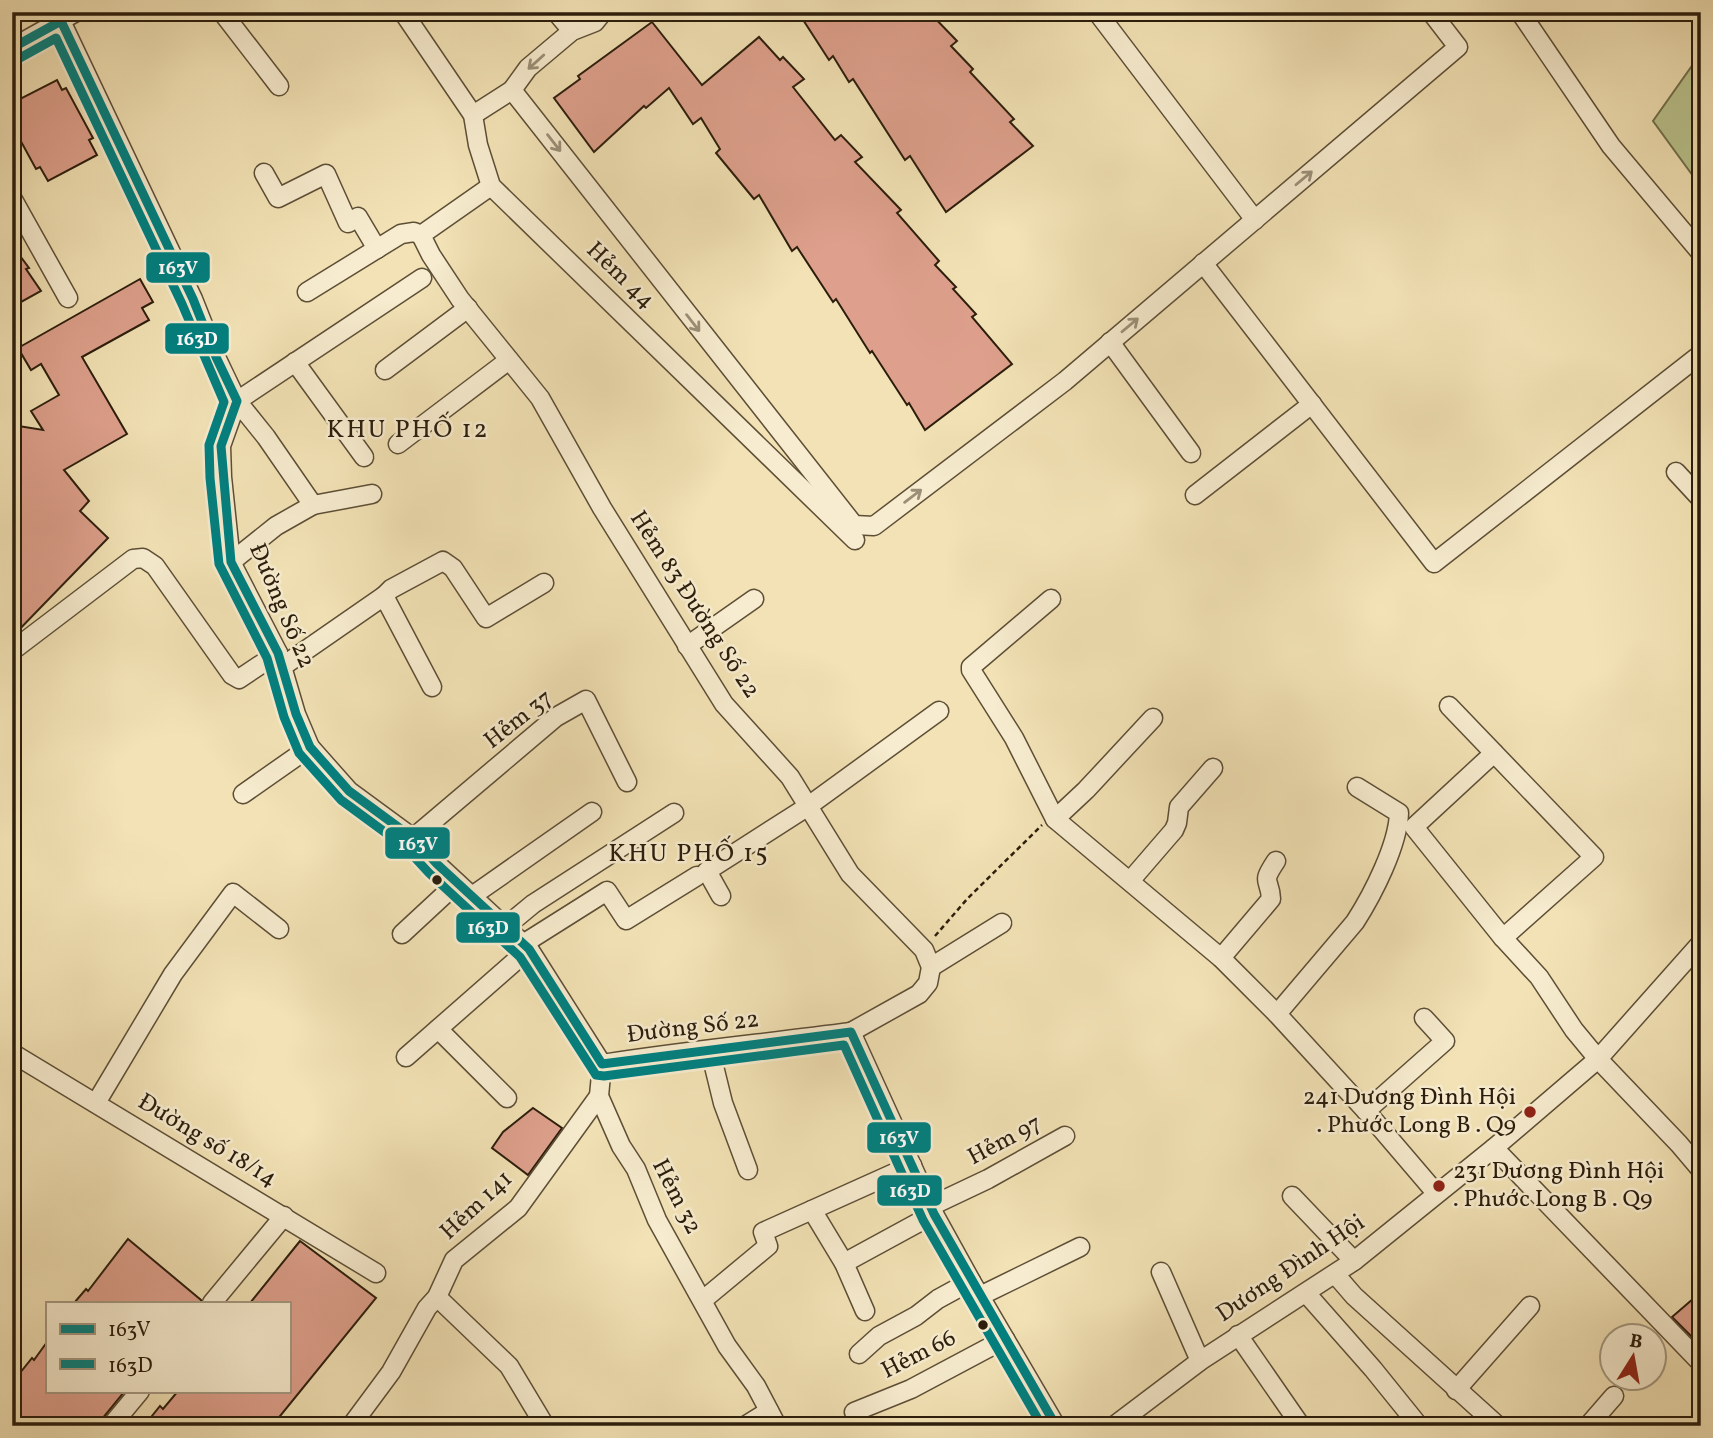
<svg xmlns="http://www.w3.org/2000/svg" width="1713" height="1438" font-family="Vollkorn,serif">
<rect width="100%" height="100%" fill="#f2e2b5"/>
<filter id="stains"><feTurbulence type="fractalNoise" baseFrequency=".00286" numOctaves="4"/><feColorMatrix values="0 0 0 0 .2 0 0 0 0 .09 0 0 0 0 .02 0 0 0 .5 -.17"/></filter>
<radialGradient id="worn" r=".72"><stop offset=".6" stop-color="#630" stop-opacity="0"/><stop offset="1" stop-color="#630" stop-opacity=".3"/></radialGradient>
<polygon fill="#bac38d" stroke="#72704c" stroke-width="2" points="1701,53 1701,187 1653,121"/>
<g fill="#dea08c" stroke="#2b1d0c" stroke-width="2">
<polygon points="798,12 929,12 957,41 951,46 973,69 970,72 1014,119 1010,122 1033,146 946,212 910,156 905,160 853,79 849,82 833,56 829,60"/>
<polygon points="652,22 702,85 759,37 780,60 783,57 804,79 793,87 835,140 841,135 862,157 855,162 901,210 897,213 939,261 935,265 956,287 953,289 976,314 972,317 1012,364 925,430 909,403 907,405 872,351 870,353 836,299 833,302 797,247 792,251 759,195 754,199 716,153 720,149 701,118 693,124 669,88 646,108 644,106 594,152 554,98 580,79 578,76"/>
<polygon points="57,80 62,90 66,88 93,138 89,140 97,155 48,181 40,167 36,169 12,125 12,103"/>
<polygon points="12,245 29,268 26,269 41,291 12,307"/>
<polygon points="140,279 153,302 142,308 149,320 82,357 127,434 64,470 89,501 80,511 108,538 12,637 12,425 43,430 31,411 59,395 41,364 31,370 18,348"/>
<polygon points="533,1108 562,1128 528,1175 492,1148 503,1132"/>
<polygon points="128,1239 201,1300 201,1303 74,1303 86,1289 88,1291"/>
<polygon points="300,1241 376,1298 272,1426 144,1426 160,1406 163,1409 178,1391 289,1391 289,1303 250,1303"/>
<polygon points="1701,1292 1701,1346 1672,1317"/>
<polygon points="47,1342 47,1391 125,1391 102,1419 100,1426 12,1426 12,1383 32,1358 34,1360"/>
</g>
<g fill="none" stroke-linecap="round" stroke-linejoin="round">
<defs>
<g id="minor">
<polyline points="222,12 279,86"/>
<polyline points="403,12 473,115 478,145 491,186 855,540"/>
<polyline points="556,12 572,31"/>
<polyline points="1097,12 1255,220"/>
<polyline points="1520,12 1611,146 1701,253"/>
<polyline points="61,21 193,299 216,357 237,401 221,446 222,477 231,562 278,653 296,714 310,747 349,791 413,838 437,864 529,949 602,1064"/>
<polyline points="12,48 76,12"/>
<polyline points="512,90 854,525 874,526 1065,381 1458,47 1431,12"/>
<polyline points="473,115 512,90 528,68 572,31 595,22 603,12"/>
<polyline points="264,173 278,198 326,174 348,223 358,217 377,249"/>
<polyline points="491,186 421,235 431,255 460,299 540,398 602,508 724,704 790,777 850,874 924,950 931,967 928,983 919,994 851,1032"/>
<polyline points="12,198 68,298"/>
<polyline points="1203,263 1434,563 1701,354"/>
<polyline points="307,292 401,234 414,232 421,235"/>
<polyline points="1110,342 1191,453"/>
<polyline points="295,362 364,457"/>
<polyline points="385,370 468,308"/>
<polyline points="398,444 509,360"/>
<polyline points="1676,472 1701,499"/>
<polyline points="1195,495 1312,404"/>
<polyline points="313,505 266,437 237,401 422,278"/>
<polyline points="231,562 276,526 313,505 372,494"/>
<polyline points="384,596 391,589 443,561 453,568 486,618 544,583"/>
<polyline points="1051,599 971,667 971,670 1014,738 1055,819 1221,958 1277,1014 1366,1111 1436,1193"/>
<polyline points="687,646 754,599"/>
<polyline points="12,651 133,559 143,558 155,566 232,675 239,679 278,653"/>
<polyline points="283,666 384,596 432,687"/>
<polyline points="1449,706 1594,857 1503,938"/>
<polyline points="1494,753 1414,827 1503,938 1539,977 1574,1030 1598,1059 1679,1144 1701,1170"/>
<polyline points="243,794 310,747"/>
<polyline points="1055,819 1086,790 1153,718"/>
<polyline points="413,838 556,717 586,700 627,782"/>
<polyline points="1130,881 1174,830 1177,823 1179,807 1213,768"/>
<polyline points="472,896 592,812"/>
<polyline points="721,896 707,871 807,807 939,711"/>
<polyline points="504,928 533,904 674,813"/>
<polyline points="402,934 457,883"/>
<polyline points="523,944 607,891 626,920 697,876"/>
<path d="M 1221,958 L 1271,899 C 1270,877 1260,885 1276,861"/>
<polyline points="931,967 1002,923"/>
<path d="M 1277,1014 L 1355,922 C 1373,894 1398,845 1399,813 L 1357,787"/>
<polyline points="438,1029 507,1098"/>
<polyline points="710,1050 723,1103 748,1170"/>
<polyline points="12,1053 376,1273"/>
<polyline points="406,1057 529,949"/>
<path d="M 602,1064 C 684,1051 768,1043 851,1032 L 934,1214 L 971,1281 L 1056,1426"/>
<polyline points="602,1064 599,1096 621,1146 636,1169 657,1220 727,1346 756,1386 777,1426"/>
<polyline points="96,1103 173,974 233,893 279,929"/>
<polyline points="1366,1111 1445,1041 1424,1018"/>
<polyline points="1494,1148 1701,1363"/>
<polyline points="1292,1196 1354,1261"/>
<polyline points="931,1206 988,1179 1065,1136"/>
<polyline points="812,1210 844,1263 865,1311"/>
<polyline points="844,1263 934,1214"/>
<polyline points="1161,1272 1200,1361"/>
<polyline points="1335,1274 1354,1296 1498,1426"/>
<polyline points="1306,1293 1373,1369 1419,1426"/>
<polyline points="980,1296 1080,1247"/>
<polyline points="437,1297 509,1366 545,1426"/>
<polyline points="703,1300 768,1246 763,1232 912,1165"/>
<polyline points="212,1303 284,1216"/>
<polyline points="1238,1335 1301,1426"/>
<polyline points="859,1354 879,1336 916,1316 938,1299 971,1281"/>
<polyline points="1456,1390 1530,1306"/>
<polyline points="854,1412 911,1389 1005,1339"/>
<polyline points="111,1426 140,1391"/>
<polyline points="351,1426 391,1372 427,1308 437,1297 454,1260 518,1208 599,1096"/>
<polyline points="745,1426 769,1411"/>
<polyline points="1114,1426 1200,1361 1354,1261 1494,1148 1598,1059 1701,943"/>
<polyline points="1588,1426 1614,1396"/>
</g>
</defs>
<use href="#minor" stroke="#5d4e36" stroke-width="21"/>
<polyline stroke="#2b1d0c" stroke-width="2.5" stroke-dasharray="5 3.5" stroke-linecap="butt" points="935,936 968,898 1042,825"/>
<use href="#minor" stroke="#f7eccf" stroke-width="18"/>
<defs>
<polyline id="bus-1" points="12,48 61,21 193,299 216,357 237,401 221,446 231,562 278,653 296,714 310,747 349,791 413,838 437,864 529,949 602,1064 851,1032 934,1214 1056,1426"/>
<polyline id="bus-2" points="18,59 56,38 182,304 224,402 209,445 210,478 219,564 267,658 284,717 299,753 341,800 405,847 429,873 520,957 596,1075 604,1076 844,1045 923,1220 1042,1426"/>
</defs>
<use href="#bus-1" stroke="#f7eccf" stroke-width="14"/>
<use href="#bus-2" stroke="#f7eccf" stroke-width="14"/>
<use href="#bus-1" stroke="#008080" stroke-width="9"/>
<use href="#bus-2" stroke="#008080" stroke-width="9"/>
</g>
<defs><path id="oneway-shaft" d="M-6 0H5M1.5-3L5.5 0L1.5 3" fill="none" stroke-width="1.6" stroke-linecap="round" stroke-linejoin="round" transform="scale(1.75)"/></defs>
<g stroke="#9b8f77">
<use href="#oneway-shaft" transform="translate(536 62) rotate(138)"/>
<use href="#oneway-shaft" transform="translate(554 143) rotate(52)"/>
<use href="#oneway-shaft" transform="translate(1304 178) rotate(-40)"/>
<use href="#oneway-shaft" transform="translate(693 323) rotate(52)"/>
<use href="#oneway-shaft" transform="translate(1130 325) rotate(-40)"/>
<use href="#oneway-shaft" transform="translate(913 496) rotate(-37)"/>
</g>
<g fill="#2b1d0c" stroke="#f7eccf" stroke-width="2.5">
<circle cx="437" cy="880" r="6"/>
<circle cx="983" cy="1325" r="6"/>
</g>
<g fill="#8f2418" stroke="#f7eccf" stroke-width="2.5">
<circle cx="1530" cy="1112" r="7"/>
<circle cx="1439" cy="1186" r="7"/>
</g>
<g text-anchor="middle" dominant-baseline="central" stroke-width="5" stroke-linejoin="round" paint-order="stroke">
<g font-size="24" fill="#2b1d0c" stroke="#f7eccf">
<text transform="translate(620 276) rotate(44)">Hẻm 44</text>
<text transform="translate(694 605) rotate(57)">Hẻm 83 Đường Số 22</text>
<text transform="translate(281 606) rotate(67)">Đường Số 22</text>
<text transform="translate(519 720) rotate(-38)">Hẻm 37</text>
<text transform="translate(693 1028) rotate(-7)">Đường Số 22</text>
<text transform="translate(207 1141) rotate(31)">Đường số 18/14</text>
<text transform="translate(1005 1141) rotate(-28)">Hẻm 97</text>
<text transform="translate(676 1197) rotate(63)">Hẻm 32</text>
<text transform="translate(477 1206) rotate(-43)">Hẻm 141</text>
<text transform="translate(1291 1269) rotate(-34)">Dương Đình Hội</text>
<text transform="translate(919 1355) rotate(-27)">Hẻm 66</text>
</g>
<g font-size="24" fill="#2b1d0c" stroke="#f7eccf" text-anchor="end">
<text x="1516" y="1098">241 Dương Đình Hội<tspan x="1516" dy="28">. Phước Long B . Q9</tspan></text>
<text x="1453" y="1172" text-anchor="start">231 Dương Đình Hội<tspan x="1453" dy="28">. Phước Long B . Q9</tspan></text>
</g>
<g font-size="26" letter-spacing="2" fill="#2b1d0c" stroke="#f7eccf">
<text x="408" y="430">KHU PHỐ 12</text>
<text x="689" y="854">KHU PHỐ 15</text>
</g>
</g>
<g stroke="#f7eccf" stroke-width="2.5">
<rect x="145" y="251" width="66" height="33" rx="7" fill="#008080"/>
<rect x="164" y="322" width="66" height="33" rx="7" fill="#008080"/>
<rect x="384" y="826" width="67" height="34" rx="7" fill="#008080"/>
<rect x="455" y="911" width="66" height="33" rx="7" fill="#008080"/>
<rect x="866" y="1121" width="66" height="33" rx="7" fill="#008080"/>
<rect x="876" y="1174" width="67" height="33" rx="7" fill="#008080"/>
</g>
<g font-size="19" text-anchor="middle" font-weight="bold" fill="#fff">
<text x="178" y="274">163V</text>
<text x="197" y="345">163D</text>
<text x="418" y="850">163V</text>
<text x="488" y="934">163D</text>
<text x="899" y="1144">163V</text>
<text x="910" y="1197">163D</text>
</g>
<rect width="1713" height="1438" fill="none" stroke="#f2e2b5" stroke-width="42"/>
<rect x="14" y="14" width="1685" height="1410" fill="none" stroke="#2b1d0c" stroke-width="3.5"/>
<rect x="21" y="21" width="1671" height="1396" fill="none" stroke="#2b1d0c" stroke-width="2"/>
<rect x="46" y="1302" width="245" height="91" fill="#f7eccf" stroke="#a59981" stroke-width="2"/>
<rect x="60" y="1324" width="35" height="10" fill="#008080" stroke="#a59981" stroke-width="2"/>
<text x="108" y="1336" font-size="21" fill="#2b1d0c">163V</text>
<rect x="60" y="1359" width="35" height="10" fill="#008080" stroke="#a59981" stroke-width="2"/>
<text x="108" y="1372" font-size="21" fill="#2b1d0c">163D</text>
<g transform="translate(1633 1357) rotate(11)"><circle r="33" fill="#f7eccf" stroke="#a59981" stroke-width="2"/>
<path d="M0-5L12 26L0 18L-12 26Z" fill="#8f2418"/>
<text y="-10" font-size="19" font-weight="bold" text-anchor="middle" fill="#2b1d0c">B</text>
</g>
<rect width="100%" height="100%" filter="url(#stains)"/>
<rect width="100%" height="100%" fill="url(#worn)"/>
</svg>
